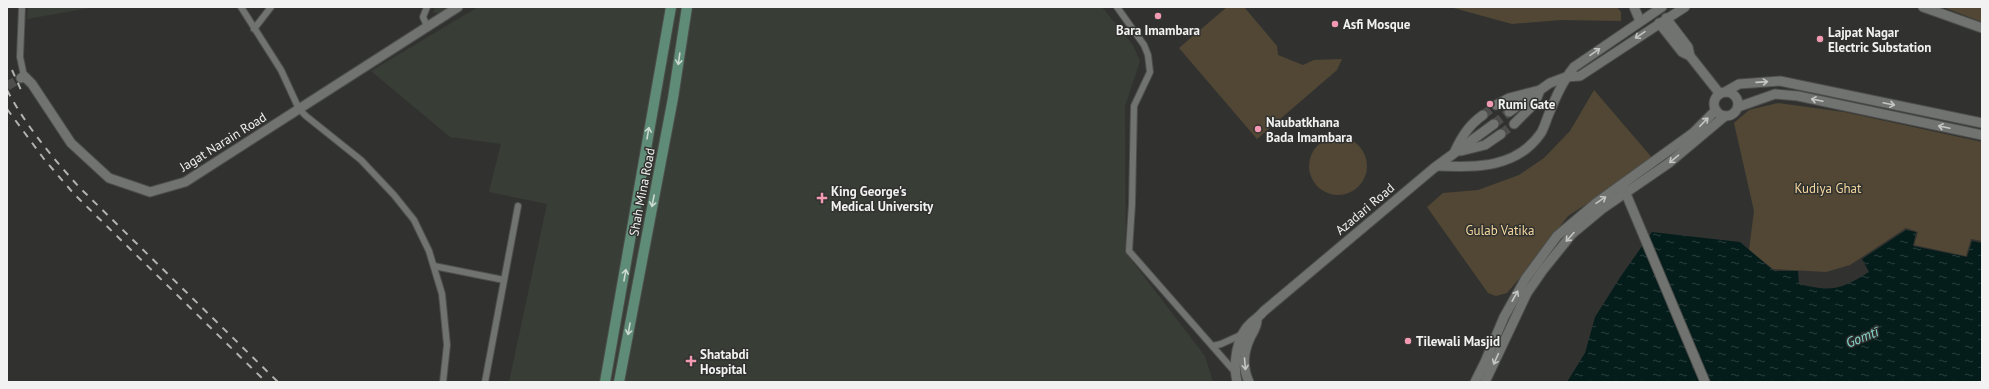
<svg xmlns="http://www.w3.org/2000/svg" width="1989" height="389" font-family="'PT Sans',sans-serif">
<defs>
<pattern id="water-ripples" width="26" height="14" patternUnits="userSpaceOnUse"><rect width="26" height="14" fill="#041c1a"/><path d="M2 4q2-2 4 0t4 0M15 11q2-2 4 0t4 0" fill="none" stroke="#293d3c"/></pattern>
</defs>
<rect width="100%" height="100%" fill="#313230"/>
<g fill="#383d36">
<polygon points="28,7 95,7 27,19"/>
<polygon points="435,7 449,7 438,13 433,13"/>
<polygon points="478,7 1102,7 1133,45 1140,61 1125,106 1126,253 1205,356 1213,382 509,382 547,204 489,192 501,144 450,137 371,71"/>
</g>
<g fill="#514734">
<polygon points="1227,7 1244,7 1277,46 1278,55 1303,65 1314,60 1342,59 1337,70 1257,139 1179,48"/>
<polygon points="1450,7 1617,7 1621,12 1621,21 1561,20 1512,24"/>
<polygon points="1943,7 1982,7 1982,22"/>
<polygon points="1594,90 1654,160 1568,216 1524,273 1507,293 1496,296 1488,293 1427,207 1443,193 1478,190 1519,175 1544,158 1570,131"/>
<polygon points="1778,103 1844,112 1982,142 1982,241 1971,239 1966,256 1914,245 1918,232 1906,228 1850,265 1826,272 1773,269 1749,250 1754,211 1734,123 1749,110"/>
<circle cx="1338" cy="166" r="29"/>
</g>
<path fill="url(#water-ripples)" d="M 1906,230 L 1916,232 L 1913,246 L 1967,257 L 1972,241 L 1982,243 L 1982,382 L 1567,382 L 1585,353 L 1595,317 L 1621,276 L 1652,232 L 1740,242 L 1774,271 L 1798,271 L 1799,284 C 1832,292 1840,290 1869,272 L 1862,259 Z"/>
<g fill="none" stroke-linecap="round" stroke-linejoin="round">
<g stroke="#4e4f4d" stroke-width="9" stroke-dasharray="9 4.5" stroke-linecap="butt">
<polyline points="7,86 21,78"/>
<polyline points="1483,115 1496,105"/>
<polyline points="1494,124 1509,112"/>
<polyline points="1501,134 1514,124"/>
</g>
<defs>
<g id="street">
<polyline points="22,7 20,57 24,76"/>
<polyline points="241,7 281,70 299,109 306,116 361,160 394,195 414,220 429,251 442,294 447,345 443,382"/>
<polyline points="427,7 423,17 427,26"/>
<polyline points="1117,7 1144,45 1148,55 1150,72 1134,106 1132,204 1129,251 1235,372"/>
<polyline points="254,29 271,7"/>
<polyline points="434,266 504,280"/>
<polyline points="1213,346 1221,344 1243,334"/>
<polyline points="485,382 518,206"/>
</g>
<g id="secondary">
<polyline points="1634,7 1640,21"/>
<polyline points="1923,7 1982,28"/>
<polyline points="1666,18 1688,47 1690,56"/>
<polyline points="1659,23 1682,52 1690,56 1720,94"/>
<polyline points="21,78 24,76 32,84 71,143 109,178 150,192 185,182 458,7"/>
<polyline points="1725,92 1739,84 1780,81 1982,123"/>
<circle cx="1726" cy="104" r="12"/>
<polyline points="1496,105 1509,98 1540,90 1550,83 1566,77 1580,76 1685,7"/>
<polyline points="1738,107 1775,94 1798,96 1982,135"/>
<polyline points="1509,112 1534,94"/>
<polyline points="1514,124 1535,103 1540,90"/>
<path d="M 1455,151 C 1462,136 1469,125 1483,115"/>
<polyline points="1461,151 1485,145 1501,134"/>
<path d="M 1437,166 C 1476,167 1516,169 1541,133 C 1544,128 1546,121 1548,116 C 1555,99 1562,82 1574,67 L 1662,7"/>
<polyline points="1624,189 1705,382"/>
<path d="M 1237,382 C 1233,364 1236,336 1251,323 C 1256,318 1259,317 1264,311 L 1434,168 L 1494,124"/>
<path d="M 1249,382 C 1242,367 1243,353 1250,338 C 1253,332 1257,327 1257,320"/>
<polyline points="1475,382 1485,362 1504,317 1526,278 1557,236 1596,203 1693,133 1716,110"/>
<polyline points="1485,382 1527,293 1543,270 1572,234 1602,209 1669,163 1725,116"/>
</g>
<g id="primary">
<polyline points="605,382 671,7"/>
<polyline points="619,382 673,98 687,7"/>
</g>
</defs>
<use href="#street" stroke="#4d4e4c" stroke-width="8"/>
<use href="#secondary" stroke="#4d4e4c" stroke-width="11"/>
<use href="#primary" stroke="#4d4e4c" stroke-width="12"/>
<use href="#street" stroke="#717370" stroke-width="6"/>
<use href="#secondary" stroke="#717370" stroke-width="9"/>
<use href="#primary" stroke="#5e8c76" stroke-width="10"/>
<g stroke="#b1b2b1" stroke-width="2" stroke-dasharray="7 7" stroke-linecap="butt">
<polyline points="12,70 21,90"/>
<path d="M 7,90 C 26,126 52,157 79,187 L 278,382"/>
<polyline points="7,109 44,159 74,194 266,382"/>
</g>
</g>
<defs><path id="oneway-shaft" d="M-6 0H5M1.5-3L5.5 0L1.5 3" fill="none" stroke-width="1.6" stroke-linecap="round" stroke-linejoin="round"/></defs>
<g stroke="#c4c6c4">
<use href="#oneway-shaft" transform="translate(1640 35) rotate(146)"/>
<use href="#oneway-shaft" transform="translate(1595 52) rotate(-35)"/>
<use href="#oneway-shaft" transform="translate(1762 82) rotate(-4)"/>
<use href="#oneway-shaft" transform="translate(1817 100) rotate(-168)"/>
<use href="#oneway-shaft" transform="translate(1889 104) rotate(12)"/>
<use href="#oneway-shaft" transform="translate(1704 122) rotate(-46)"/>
<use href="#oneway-shaft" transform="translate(1944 127) rotate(-168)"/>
<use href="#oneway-shaft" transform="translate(1674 159) rotate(140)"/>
<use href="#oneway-shaft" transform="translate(1601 200) rotate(-34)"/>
<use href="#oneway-shaft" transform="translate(1570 237) rotate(132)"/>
<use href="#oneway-shaft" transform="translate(1515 296) rotate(-61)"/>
<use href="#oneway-shaft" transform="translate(1496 359) rotate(114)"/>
<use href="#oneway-shaft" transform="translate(1245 364) rotate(85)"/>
</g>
<g stroke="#ccd8d2">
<use href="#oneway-shaft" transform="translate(679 59) rotate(98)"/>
<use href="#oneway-shaft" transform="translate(648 133) rotate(-80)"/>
<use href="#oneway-shaft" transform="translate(653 201) rotate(101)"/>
<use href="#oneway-shaft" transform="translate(625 275) rotate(-80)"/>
<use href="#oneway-shaft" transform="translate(629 329) rotate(100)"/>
</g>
<g fill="#f19ab1" stroke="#313230" stroke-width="1.5">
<circle cx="1158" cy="16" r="4"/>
<circle cx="1335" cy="24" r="4"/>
<circle cx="1820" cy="39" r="4"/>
<circle cx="1490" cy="104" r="4"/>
<circle cx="1258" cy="129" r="4"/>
<path d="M820 192h4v4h4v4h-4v4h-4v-4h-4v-4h4z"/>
<circle cx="1408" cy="341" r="4"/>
<path d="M689 355h4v4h4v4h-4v4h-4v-4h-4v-4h4z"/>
</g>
<g text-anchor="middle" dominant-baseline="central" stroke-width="3" stroke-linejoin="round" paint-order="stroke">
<g font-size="13" font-weight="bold" fill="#f1f2f1" stroke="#313230" text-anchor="start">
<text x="1343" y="24">Asfi Mosque</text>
<text x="1158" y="30" text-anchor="middle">Bara Imambara</text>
<text x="1828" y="32">Lajpat Nagar<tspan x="1828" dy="15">Electric Substation</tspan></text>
<text x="1498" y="104">Rumi Gate</text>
<text x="1266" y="122">Naubatkhana<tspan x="1266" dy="15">Bada Imambara</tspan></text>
<text x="831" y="191">King George's<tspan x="831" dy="15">Medical University</tspan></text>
<text x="1416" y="341">Tilewali Masjid</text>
<text x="700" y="354">Shatabdi<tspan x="700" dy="15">Hospital</tspan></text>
</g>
<g font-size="13" fill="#f1f2f1" stroke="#313230">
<text transform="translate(223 142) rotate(-32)">Jagat Narain Road</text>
<text transform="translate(642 192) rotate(-79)">Shah Mina Road</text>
<text transform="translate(1365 209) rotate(-40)">Azadari Road</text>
</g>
<g font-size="13" fill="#f5d79e" stroke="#313230">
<text x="1828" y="188">Kudiya Ghat</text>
<text x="1500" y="230">Gulab Vatika</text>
</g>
<g font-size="14" font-style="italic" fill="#86d7cf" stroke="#313230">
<text transform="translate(1862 337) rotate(-22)">Gomtī</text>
</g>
</g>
<rect width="1989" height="389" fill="none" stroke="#f1f2f1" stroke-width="16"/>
</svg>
